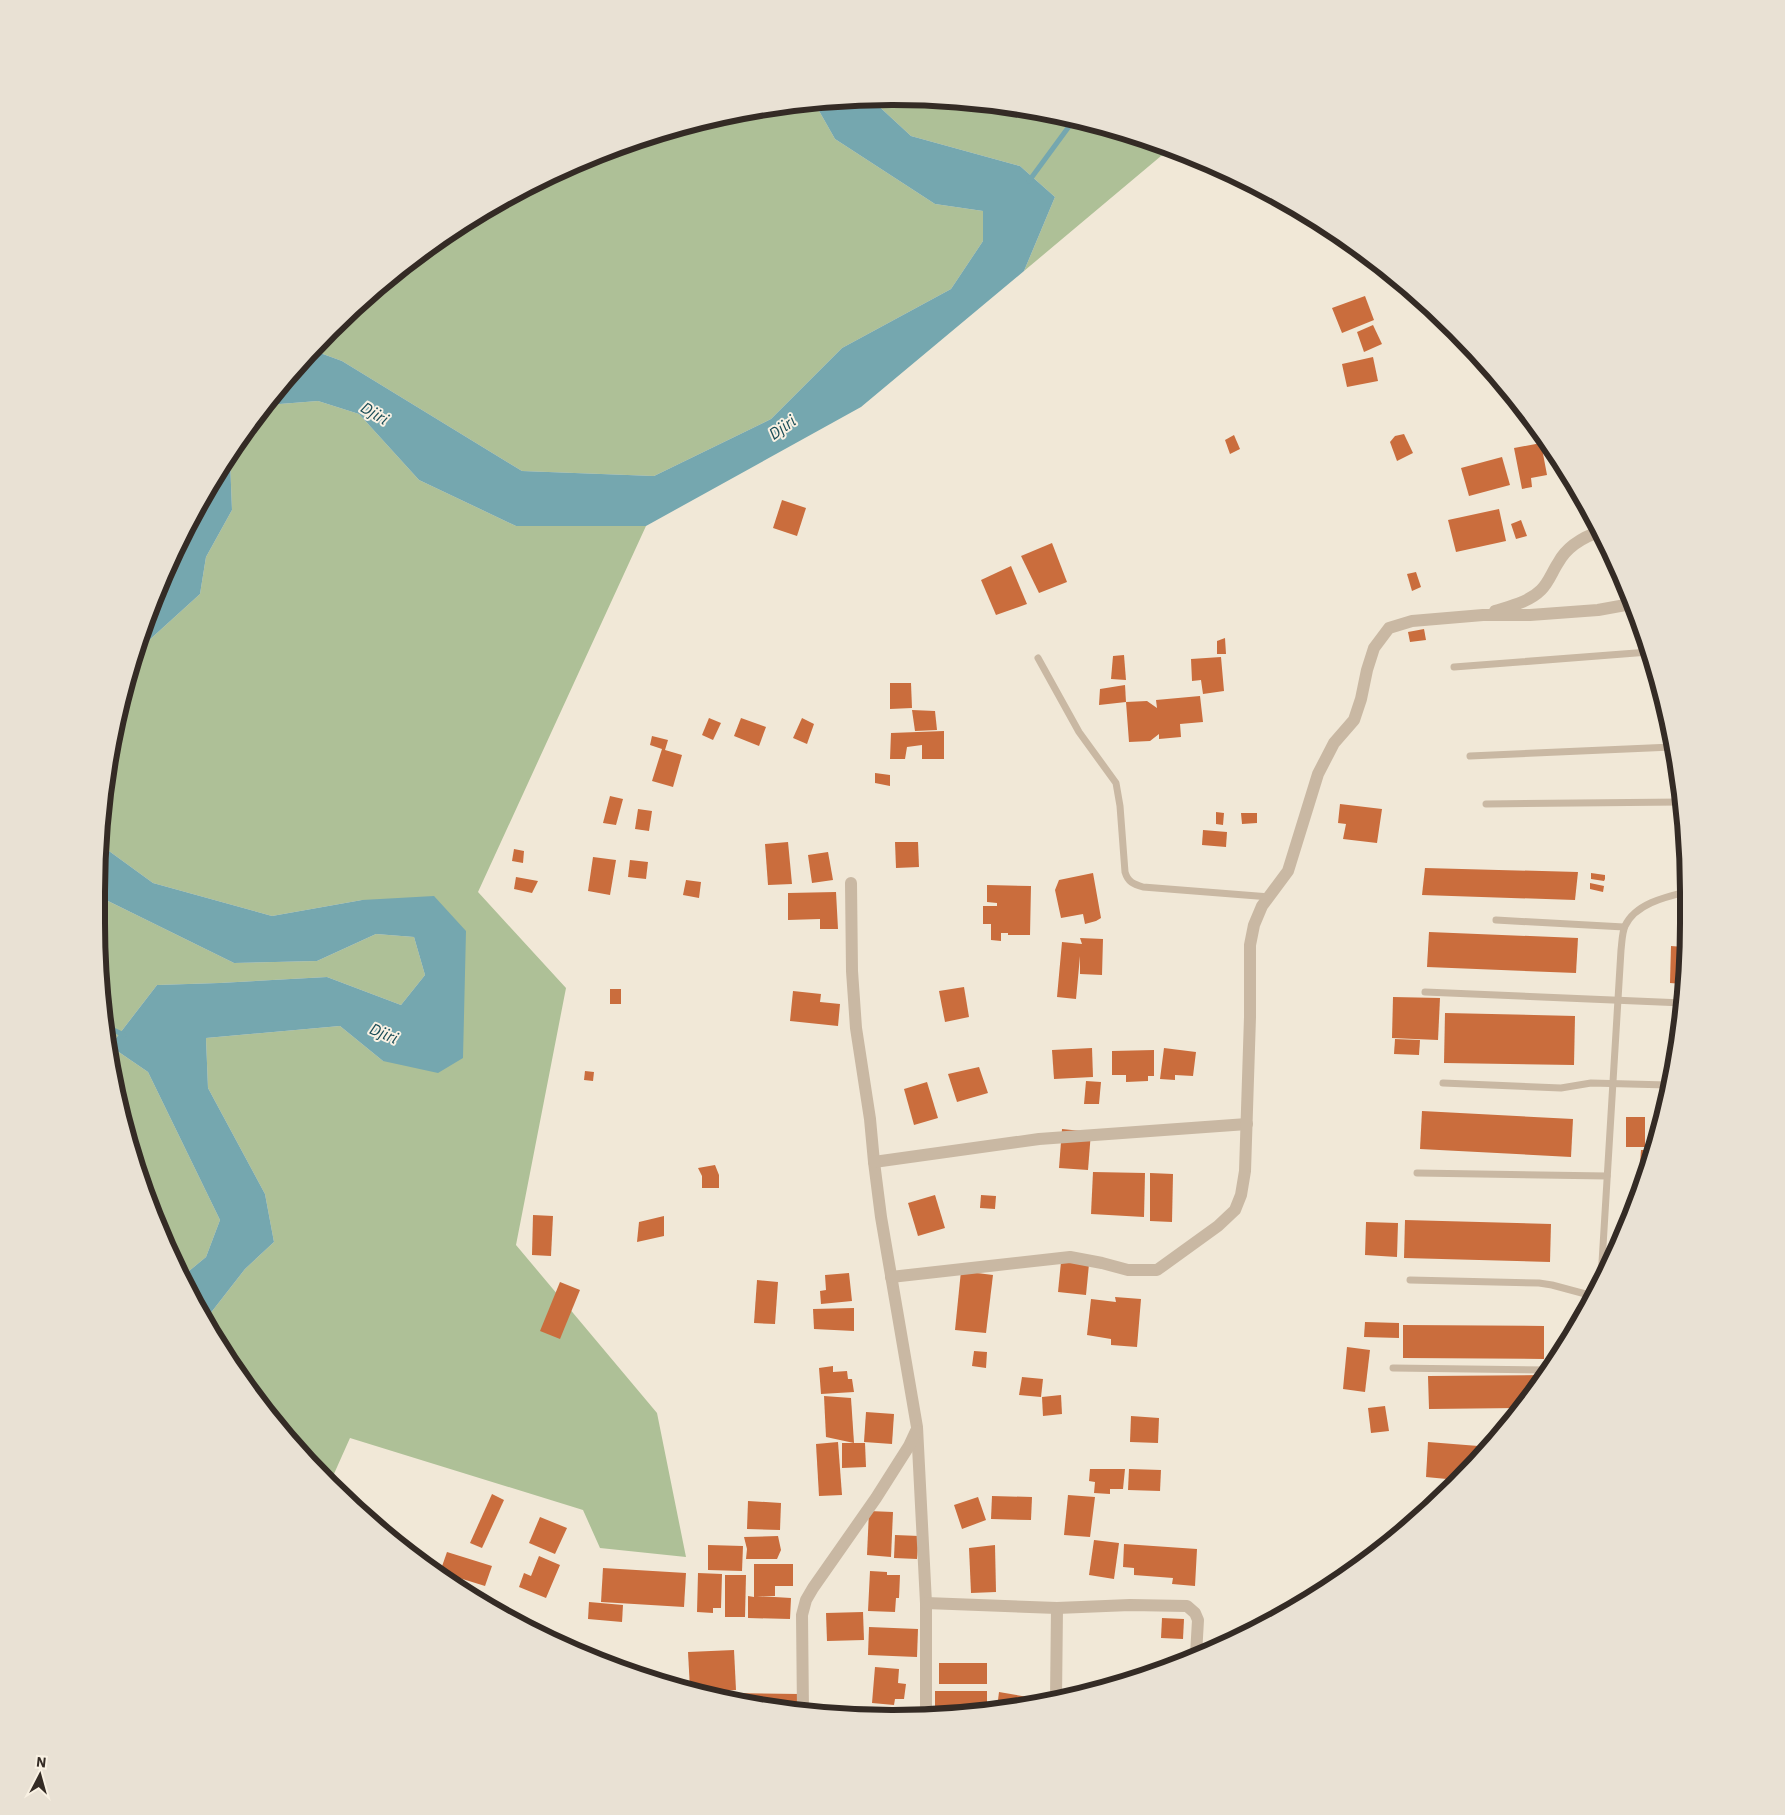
<svg xmlns="http://www.w3.org/2000/svg" width="1785" height="1815" font-family="'IBM Plex Sans',sans-serif">
<rect width="100%" height="100%" fill="#f1e8d7"/>
<g fill="#aec097">
<polygon points="871,99 997,103 1149,139 1192,158 1161,156 1024,271 1055,197 1020,166 911,136"/>
<polygon points="814,102 835,139 935,204 983,211 983,241 951,289 842,348 771,419 654,476 522,471 342,361 312,350 408,261 541,178 687,123"/>
<polygon points="318,401 359,414 419,480 516,526 646,526 478,892 566,988 516,1245 657,1413 686,1557 600,1548 583,1510 350,1438 329,1485 231,1365 206,1319 245,1269 274,1242 265,1194 208,1088 206,1038 340,1026 383,1061 465,931 362,900 272,916 153,883 109,851 101,836 103,788 135,653 200,594 206,557 232,510 230,459 267,405"/>
<polygon points="98,892 106,900 234,963 317,961 376,934 414,937 425,975 401,1005 327,977 219,983 157,985 110,1046 148,1072 220,1220 206,1257 183,1276 157,1227 112,1078 96,923"/>
</g>
<g fill="#75a7af">
<polygon points="841,98 871,99 911,136 1020,166 1055,197 1024,271 861,407 646,526 516,526 419,480 359,414 318,401 267,405 294,367 312,350 342,361 522,471 654,476 771,419 842,348 951,289 983,241 983,211 935,204 835,139 814,102"/>
<polygon points="258,417 230,459 232,510 206,557 200,594 135,653 139,636 203,494"/>
<polygon points="101,836 109,851 153,883 272,916 362,900 434,896 466,931 463,1058 438,1073 383,1061 340,1026 206,1038 208,1088 265,1194 274,1242 245,1269 206,1319 183,1276 206,1257 220,1220 148,1072 110,1046 157,985 219,983 327,977 401,1005 425,975 414,937 376,934 317,961 234,963 106,900 98,892"/>
</g>
<g fill="none" stroke-linecap="round" stroke-linejoin="round">
<g stroke="#75a7af" stroke-width="5">
<polyline points="1029,181 1073,121"/>
<polyline points="107,1027 124,1035"/>
</g>
</g>
<g fill="#ca6d3d">
<polygon points="1365,296 1374,320 1342,333 1332,308"/>
<polygon points="1373,325 1382,344 1364,352 1357,332"/>
<polygon points="1373,357 1378,381 1347,387 1342,364"/>
<polygon points="1404,434 1413,453 1397,461 1390,442 1395,436"/>
<polygon points="1234,435 1240,449 1230,454 1225,440"/>
<polygon points="1541,443 1547,475 1531,478 1532,487 1522,489 1514,448"/>
<polygon points="1502,457 1510,485 1469,496 1461,468"/>
<polygon points="782,500 806,508 797,536 773,528"/>
<polygon points="1499,509 1506,541 1456,552 1448,520"/>
<polygon points="1521,520 1527,536 1516,539 1511,524"/>
<polygon points="1052,543 1067,582 1039,593 1021,556"/>
<polygon points="1011,566 1027,604 996,615 981,580"/>
<polygon points="1416,572 1421,587 1412,591 1407,574"/>
<polygon points="1424,629 1426,640 1410,642 1408,632"/>
<polygon points="1225,638 1226,654 1217,654 1217,641"/>
<polygon points="1124,655 1126,680 1111,679 1113,656"/>
<polygon points="1221,657 1224,691 1203,694 1201,680 1192,681 1191,659"/>
<polygon points="890,683 911,683 912,708 890,709"/>
<polygon points="1125,685 1126,702 1099,705 1100,689"/>
<polygon points="1200,696 1203,722 1180,724 1181,737 1159,739 1159,734 1150,741 1129,742 1126,702 1147,701 1157,708 1156,700"/>
<polygon points="912,710 935,711 937,730 915,731"/>
<polygon points="709,718 721,723 713,740 702,735"/>
<polygon points="741,718 766,727 759,746 734,736"/>
<polygon points="802,718 814,724 807,744 793,738"/>
<polygon points="944,731 944,759 922,759 922,745 907,747 905,759 890,759 891,733"/>
<polygon points="652,736 668,740 665,750 682,755 673,787 652,781 662,749 650,745"/>
<polygon points="875,773 890,775 890,786 875,783"/>
<polygon points="610,796 623,799 616,825 603,823"/>
<polygon points="1340,804 1382,809 1377,843 1343,839 1346,824 1338,823"/>
<polygon points="638,809 652,811 649,831 635,829"/>
<polygon points="1216,812 1224,813 1223,825 1216,824"/>
<polygon points="1241,813 1257,813 1257,823 1242,824"/>
<polygon points="1203,830 1227,832 1226,847 1202,845"/>
<polygon points="788,842 792,884 768,885 765,844"/>
<polygon points="895,842 918,842 919,867 896,868"/>
<polygon points="514,849 524,851 523,863 512,861"/>
<polygon points="828,852 833,880 812,883 808,855"/>
<polygon points="593,857 616,860 610,895 588,891"/>
<polygon points="630,860 648,862 646,879 628,877"/>
<polygon points="1425,868 1578,872 1575,900 1422,895"/>
<polygon points="1093,873 1101,918 1096,921 1085,924 1083,914 1061,918 1055,890 1059,880"/>
<polygon points="1591,873 1605,875 1605,879 1604,881 1591,879"/>
<polygon points="516,877 538,881 532,893 514,889"/>
<polygon points="686,880 701,882 699,898 683,895"/>
<polygon points="1590,883 1604,886 1603,892 1590,889"/>
<polygon points="987,885 1031,886 1030,935 1008,935 1008,933 1001,933 1001,941 991,940 991,924 983,924 983,906 997,906 997,903 987,902"/>
<polygon points="836,892 838,929 820,929 820,919 788,920 788,893"/>
<polygon points="1429,932 1578,938 1576,973 1427,967"/>
<polygon points="1080,938 1103,939 1102,975 1080,974 1080,956 1076,999 1057,997 1062,942 1082,944"/>
<polygon points="1671,946 1684,947 1683,984 1670,983"/>
<polygon points="964,987 969,1017 945,1022 939,991"/>
<rect x="610" y="989" width="11" height="15"/>
<polygon points="793,991 821,994 820,1002 840,1004 838,1026 790,1021"/>
<polygon points="1393,997 1440,998 1438,1040 1392,1038"/>
<polygon points="1445,1013 1575,1016 1574,1065 1444,1063"/>
<polygon points="1395,1039 1420,1040 1419,1055 1394,1054"/>
<polygon points="1092,1048 1093,1077 1054,1079 1052,1050"/>
<polygon points="1164,1048 1196,1052 1193,1076 1175,1075 1175,1080 1160,1079"/>
<polygon points="1154,1050 1154,1076 1148,1076 1148,1081 1126,1082 1126,1075 1112,1075 1112,1051"/>
<polygon points="979,1067 988,1093 957,1102 948,1074"/>
<polygon points="585,1071 594,1072 593,1081 584,1080"/>
<polygon points="1086,1081 1101,1082 1099,1104 1084,1104"/>
<polygon points="927,1082 938,1118 914,1125 904,1089"/>
<polygon points="1422,1111 1573,1119 1571,1157 1420,1149"/>
<rect x="1626" y="1117" width="19" height="30"/>
<polygon points="1062,1129 1091,1132 1088,1170 1059,1168"/>
<polygon points="1641,1150 1653,1150 1647,1178 1639,1177"/>
<polygon points="715,1165 719,1175 719,1188 702,1188 702,1176 698,1168"/>
<polygon points="1093,1172 1145,1173 1144,1217 1091,1214"/>
<polygon points="1150,1173 1173,1174 1172,1222 1150,1221"/>
<polygon points="935,1195 945,1228 918,1236 908,1203"/>
<polygon points="981,1195 996,1196 995,1209 980,1208"/>
<polygon points="533,1215 553,1216 551,1256 532,1255"/>
<polygon points="664,1216 664,1236 637,1242 639,1222"/>
<polygon points="1405,1220 1551,1224 1550,1262 1404,1258"/>
<polygon points="1366,1222 1398,1223 1397,1257 1365,1255"/>
<polygon points="1061,1262 1089,1264 1086,1295 1058,1292"/>
<polygon points="961,1271 993,1275 986,1333 955,1330"/>
<polygon points="849,1273 852,1301 821,1304 820,1291 826,1290 825,1275"/>
<polygon points="757,1280 778,1282 775,1324 754,1323"/>
<polygon points="560,1282 580,1290 560,1339 540,1331"/>
<polygon points="1115,1297 1141,1299 1137,1347 1111,1345 1111,1339 1087,1335 1091,1299 1116,1302"/>
<polygon points="854,1308 854,1331 814,1329 813,1309"/>
<polygon points="1365,1322 1399,1323 1399,1338 1364,1337"/>
<polygon points="1403,1325 1544,1326 1544,1359 1403,1358"/>
<polygon points="1347,1347 1370,1350 1365,1392 1343,1389"/>
<polygon points="974,1351 987,1352 986,1368 972,1366"/>
<polygon points="833,1366 833,1372 847,1371 848,1379 852,1379 854,1392 821,1394 819,1368"/>
<polygon points="1543,1375 1519,1408 1429,1409 1428,1376"/>
<polygon points="1022,1377 1043,1379 1041,1397 1019,1395"/>
<polygon points="1061,1395 1062,1414 1043,1416 1042,1397"/>
<polygon points="824,1396 851,1398 854,1443 826,1437"/>
<polygon points="1385,1406 1389,1431 1371,1433 1368,1408"/>
<polygon points="866,1412 894,1414 892,1444 864,1442"/>
<polygon points="1131,1416 1159,1418 1158,1443 1130,1442"/>
<polygon points="838,1442 842,1495 819,1496 816,1444"/>
<polygon points="1428,1442 1491,1447 1457,1480 1426,1477"/>
<polygon points="842,1443 865,1443 866,1467 842,1468"/>
<polygon points="1090,1469 1125,1469 1123,1489 1110,1489 1110,1494 1094,1493 1095,1482 1089,1481"/>
<polygon points="1129,1469 1161,1470 1160,1491 1128,1490"/>
<polygon points="492,1494 504,1500 482,1548 470,1543"/>
<polygon points="1068,1495 1095,1497 1090,1537 1064,1535"/>
<polygon points="992,1496 1032,1497 1031,1520 991,1519"/>
<polygon points="978,1497 986,1520 962,1529 954,1505"/>
<polygon points="748,1501 781,1503 780,1530 747,1529"/>
<polygon points="869,1511 893,1512 891,1557 867,1555"/>
<polygon points="540,1517 567,1528 555,1554 529,1543"/>
<polygon points="382,1524 399,1543 398,1545 378,1528"/>
<polygon points="895,1535 919,1536 917,1559 894,1558"/>
<polygon points="778,1536 781,1550 777,1559 746,1559 747,1549 744,1537"/>
<polygon points="1094,1540 1119,1543 1114,1579 1089,1575"/>
<polygon points="1124,1544 1197,1549 1195,1586 1172,1584 1173,1578 1134,1575 1134,1568 1123,1567"/>
<polygon points="708,1545 743,1546 742,1571 708,1570"/>
<polygon points="995,1545 996,1592 971,1593 969,1548"/>
<polygon points="447,1552 492,1566 485,1586 440,1572"/>
<polygon points="539,1556 560,1565 546,1598 519,1587 524,1573 531,1576"/>
<polygon points="754,1564 793,1564 793,1586 775,1586 775,1596 757,1596 791,1598 790,1619 748,1618 748,1596 754,1597"/>
<polygon points="603,1568 686,1573 684,1607 601,1602"/>
<polygon points="870,1571 887,1572 887,1575 900,1575 899,1598 896,1598 895,1612 868,1611"/>
<polygon points="698,1573 722,1574 721,1608 713,1608 713,1613 697,1612"/>
<polygon points="725,1575 746,1575 745,1617 725,1617"/>
<polygon points="589,1602 623,1605 622,1622 588,1619"/>
<polygon points="499,1611 523,1618 521,1624 498,1614"/>
<polygon points="863,1612 864,1640 827,1641 826,1613"/>
<polygon points="1162,1618 1184,1619 1183,1639 1161,1638"/>
<polygon points="869,1627 918,1629 917,1657 868,1655"/>
<polygon points="734,1650 736,1690 701,1692 690,1689 688,1652"/>
<rect x="939" y="1663" width="48" height="21"/>
<polygon points="875,1667 899,1669 898,1683 906,1684 904,1699 895,1699 894,1705 872,1703"/>
<polygon points="1130,1674 1144,1675 1129,1680"/>
<rect x="935" y="1691" width="52" height="19"/>
<polygon points="999,1692 1045,1700 997,1708"/>
<polygon points="725,1693 799,1694 799,1712 788,1712 725,1697"/>
<polygon points="961,1713 944,1717 935,1717 935,1714"/>
</g>
<g fill="none" stroke-linecap="round" stroke-linejoin="round">
<g stroke="#c9b8a3" stroke-width="7">
<path d="M 1038,658 L 1079,732 L 1116,783 L 1120,806 L 1125,872 C 1128,882 1133,884 1143,887 L 1270,897"/>
<polyline points="1454,667 1649,652"/>
<polyline points="1470,756 1672,747"/>
<polyline points="1486,804 1681,802"/>
<polyline points="1496,920 1624,927"/>
<polyline points="1425,992 1683,1003"/>
<polyline points="1443,1083 1561,1088 1591,1083 1668,1085"/>
<polyline points="1417,1173 1607,1176"/>
<path d="M 1601,1279 L 1621,950 C 1622,942 1622,933 1625,926 C 1635,904 1665,897 1686,892"/>
<polyline points="1410,1280 1539,1283 1552,1285 1593,1296"/>
<polyline points="1393,1368 1546,1370"/>
</g>
<g stroke="#c9b8a3" stroke-width="12">
<path d="M 1495,611 C 1511,606 1529,602 1541,590 C 1549,582 1552,572 1558,563 C 1567,546 1583,537 1601,531"/>
<polyline points="851,883 852,971 856,1028 870,1119 874,1162 881,1217 917,1427 926,1603 926,1716"/>
<polyline points="874,1162 1039,1139 1247,1124"/>
<polyline points="891,1277 1070,1257 1102,1263 1128,1270 1157,1270 1218,1226 1235,1210 1241,1195 1245,1171 1250,1017 1250,945 1254,925 1262,906 1288,871 1318,774 1334,743 1354,720 1361,699 1367,670 1374,648 1389,628 1412,621 1483,615 1530,615 1598,610 1631,604"/>
<polyline points="926,1603 1057,1608 1130,1605 1187,1606 1195,1613 1198,1620 1196,1655"/>
<polyline points="1056,1699 1057,1608"/>
<polyline points="803,1712 802,1615 806,1600 813,1588 876,1498 909,1446 916,1431"/>
</g>
</g>
<g text-anchor="middle" dominant-baseline="central" stroke-width="4" stroke-linejoin="round" paint-order="stroke">
<g font-size="16" font-style="italic" fill="#1a4c56" stroke="#f9f1e3">
<text transform="translate(375 413) rotate(31)">Djiri</text>
<text transform="translate(782 427) rotate(-35)">Djiri</text>
<text transform="translate(384 1033) rotate(23)">Djiri</text>
</g>
</g>
<path d="M0 0H1785V1815H0ZM892 105H893A787 787 0 0 1 1680 892V923A787 787 0 0 1 893 1710H892A787 787 0 0 1 105 923V892A787 787 0 0 1 892 105Z" fill="#e9e1d4" fill-rule="evenodd"/>
<path fill="none" stroke="#342b25" stroke-width="6" d="M892 105H893A787 787 0 0 1 1680 892V923A787 787 0 0 1 893 1710H892A787 787 0 0 1 105 923V892A787 787 0 0 1 892 105Z"/>
<g transform="translate(40 1775) rotate(6)" stroke="#f9f1e3" stroke-width="4" paint-order="stroke">
<path d="M0-4L9 19L0 12L-9 19Z" fill="#342b25"/>
<text y="-8" font-size="14" font-weight="bold" text-anchor="middle" fill="#342b25">N</text>
</g>
</svg>
